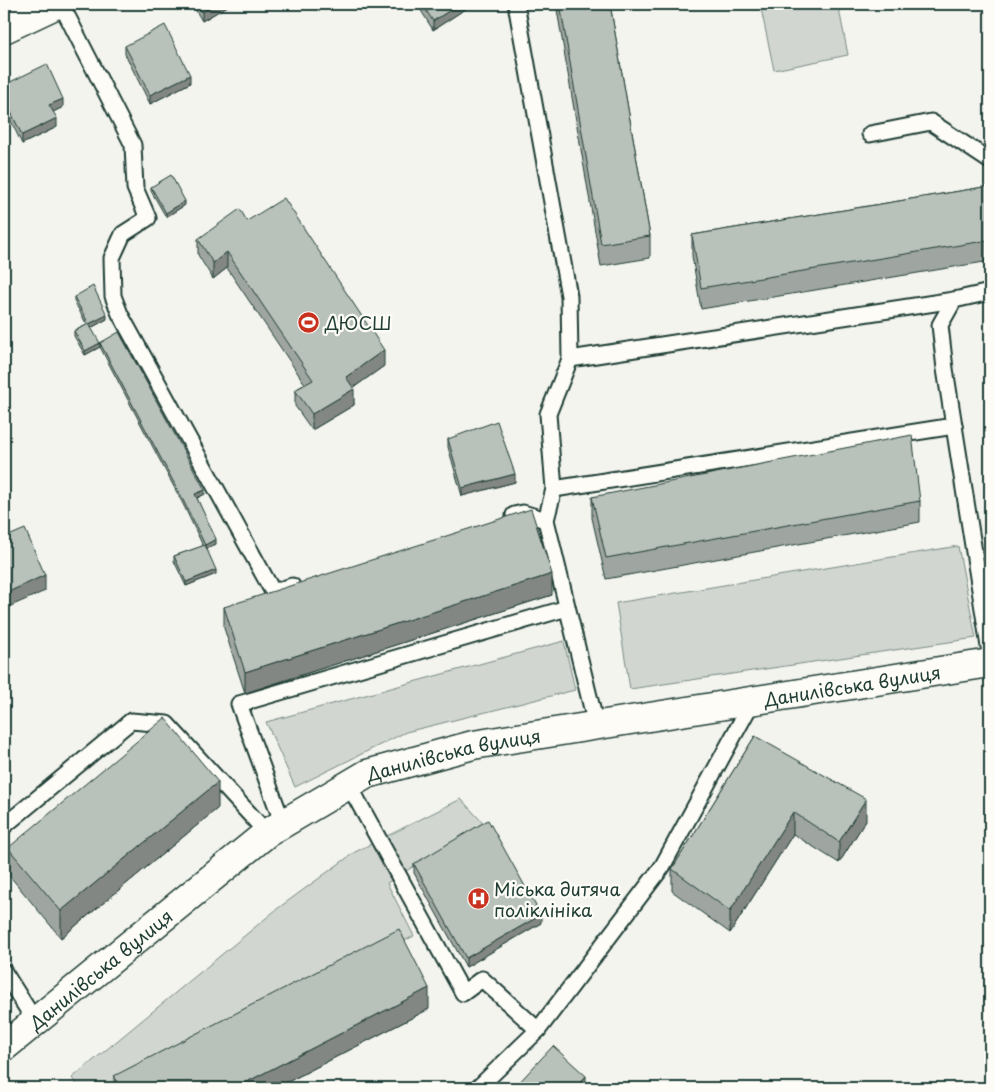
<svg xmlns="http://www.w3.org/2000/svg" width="994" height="1092" font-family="'Playpen Sans',sans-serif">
<rect width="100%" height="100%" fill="#f4f4ef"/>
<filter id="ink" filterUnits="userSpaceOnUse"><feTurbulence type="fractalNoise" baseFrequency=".02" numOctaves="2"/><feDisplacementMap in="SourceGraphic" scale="10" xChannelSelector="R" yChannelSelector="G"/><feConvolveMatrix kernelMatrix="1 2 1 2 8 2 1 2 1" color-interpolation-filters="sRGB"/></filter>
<g filter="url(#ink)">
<g fill="#d1d6d1" stroke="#788a82">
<polygon points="760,4 838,4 848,55 774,70"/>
<polygon points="958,546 976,638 630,689 616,603"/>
<polygon points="564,641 575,690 406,732 295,787 266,722"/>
<polygon points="461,799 483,823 387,883 414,936 118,1088 80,1088 72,1078 277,909 355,852"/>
</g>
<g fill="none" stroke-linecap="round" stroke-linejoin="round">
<defs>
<g id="lane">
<polyline points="18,4 26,20"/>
<polyline points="61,4 133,145 135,188 148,218 123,234 112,258 113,296 120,314 273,592 292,586"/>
<polyline points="516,4 569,296 570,359"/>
<polyline points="870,134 931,122 990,161"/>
<polyline points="990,292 954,300 940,325 945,369 990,653"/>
<polyline points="554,489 954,426"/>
<polyline points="514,515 523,513 546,520"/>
<polyline points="596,725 546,520 554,489 548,414 570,359 954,300"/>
<polyline points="349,785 463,993 482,979 538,1030"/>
<polyline points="283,824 239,704 567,608"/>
<polyline points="4,826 131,721 167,724 267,833"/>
<polyline points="4,972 35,1021"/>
<polyline points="478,1088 538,1030 662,867 752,702"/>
</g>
<polyline id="street" points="4,29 57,4"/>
<g id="secondary">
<path id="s1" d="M 4,1047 L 267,833 L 367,774 L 473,745 L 990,663"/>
</g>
</defs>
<use href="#lane" stroke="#1f3d34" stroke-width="19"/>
<use href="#street" stroke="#1f3d34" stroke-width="31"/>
<use href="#secondary" stroke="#1f3d34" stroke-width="31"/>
<use href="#lane" stroke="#fdfcf7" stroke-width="15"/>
<use href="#street" stroke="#fdfcf7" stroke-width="28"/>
<use href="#secondary" stroke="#fdfcf7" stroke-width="28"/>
</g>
<g fill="#9fa6a1" stroke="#1f3d34">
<polygon points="192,4 231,4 202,21"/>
<polygon points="417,4 473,4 433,30"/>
<polygon points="556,4 610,4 650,236 650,258 601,266"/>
<polygon points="125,46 190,83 150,104 125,54"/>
<polygon points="4,85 63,107 53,112 57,127 22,144 4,107"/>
<polygon points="990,186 990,261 701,309 692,256 692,235"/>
<polygon points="151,187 185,205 166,217 151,191"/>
<polygon points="247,221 384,366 353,388 354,405 312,430 295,406 295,390 305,384 227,268 213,279 198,255 198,239"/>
<polygon points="74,297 107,319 91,328 100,347 85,355 74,336 74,331 87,325 74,301"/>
<polygon points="100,343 205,494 197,498 216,544 206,549 216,574 186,586 174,561 174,556 203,546 183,504 100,347"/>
<polygon points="448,439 515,482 462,496 448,447"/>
<polygon points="592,497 920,501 920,522 606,579 592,518"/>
<polygon points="552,595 245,693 224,628 224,607"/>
<polygon points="755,736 866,820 839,863 793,834 730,933 672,891 672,869"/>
<polygon points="218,808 61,938 8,874 8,848"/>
<polygon points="414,864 541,923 466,967 414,873"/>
<polygon points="429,1009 276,1088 114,1088 114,1076"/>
</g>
<g fill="#828783" stroke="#1f3d34">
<polygon points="217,4 231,4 202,21 202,12"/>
<polygon points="460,4 473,4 433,30 433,21"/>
<polygon points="190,75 190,83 150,104 150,95"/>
<polygon points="63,99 63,107 49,114 49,105"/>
<polygon points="57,118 57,127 22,144 22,135"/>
<polygon points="185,201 185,205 166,217 166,213"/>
<polygon points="227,252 227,268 213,279 213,263"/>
<polygon points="107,315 107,319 89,329 89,324"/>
<polygon points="100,343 100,347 85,355 85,351"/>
<polygon points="384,350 384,366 346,393 346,377"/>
<polygon points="354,389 354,405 312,430 312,414"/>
<polygon points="515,474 515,482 462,496 462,488"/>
<polygon points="205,490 205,494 195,499 195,494"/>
<polygon points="216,539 216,544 205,549 205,545"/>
<polygon points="216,570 216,574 186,586 186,582"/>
<polygon points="552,574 552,595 245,693 245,672"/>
<polygon points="45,575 45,591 4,609 4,594"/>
<polygon points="218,782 218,808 61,938 61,911"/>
<polygon points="866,799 866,820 839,863 839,842"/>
<polygon points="793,812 793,834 730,933 730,911"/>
<polygon points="541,915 541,923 466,967 466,958"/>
<polygon points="429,988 429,1009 276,1088 235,1088"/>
<polygon points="586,1076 586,1088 575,1088"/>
</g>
<g fill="#b9c1bb" stroke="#1f3d34">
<polygon points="197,4 217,4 202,12"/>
<polygon points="422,4 460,4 433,21"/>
<polygon points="560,4 610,4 650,236 601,244"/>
<polygon points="165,25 190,75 150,95 125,46"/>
<polygon points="47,64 63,99 49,105 57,118 22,135 4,98 4,85"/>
<polygon points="171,175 185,201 166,213 151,187"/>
<polygon points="990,186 990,240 701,288 692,235"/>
<polygon points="284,198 384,350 346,377 354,389 312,414 295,390 313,380 227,252 213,263 198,239 240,209 247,221"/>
<polygon points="93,286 107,315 89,324 74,297"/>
<polygon points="89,324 100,343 85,351 74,331"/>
<polygon points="119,332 205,490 195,494 216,539 205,545 183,500 100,343"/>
<polygon points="497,421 515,474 462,488 448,439"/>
<polygon points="912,435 920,501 606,558 592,497"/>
<polygon points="531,509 552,574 245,672 224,607"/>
<polygon points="25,529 45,575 4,594 4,538"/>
<polygon points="205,545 216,570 186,582 174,556"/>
<polygon points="165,718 218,782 61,911 8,848"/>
<polygon points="755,736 866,799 839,842 793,812 730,911 672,869"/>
<polygon points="488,820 541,915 466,958 414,864"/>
<polygon points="399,929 429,988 235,1088 120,1088 114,1076"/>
<polygon points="553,1046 586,1076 575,1088 514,1088"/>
</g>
</g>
<defs>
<symbol id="stadium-disc" viewBox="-11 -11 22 22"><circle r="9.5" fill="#c8321e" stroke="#fdfcf7"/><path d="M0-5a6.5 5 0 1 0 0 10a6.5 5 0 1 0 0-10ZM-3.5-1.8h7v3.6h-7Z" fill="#fff"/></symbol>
<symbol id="hospital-disc" viewBox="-11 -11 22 22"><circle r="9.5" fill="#c8321e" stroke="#fdfcf7"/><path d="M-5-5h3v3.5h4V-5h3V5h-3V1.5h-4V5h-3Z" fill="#fff"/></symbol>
</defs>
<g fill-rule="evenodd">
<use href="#stadium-disc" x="296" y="310" width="25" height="25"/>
<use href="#hospital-disc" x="466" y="886" width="25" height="25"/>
</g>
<g text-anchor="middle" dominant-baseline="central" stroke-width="4.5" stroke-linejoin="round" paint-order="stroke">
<g font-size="18" fill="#1f3d34" stroke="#fdfcf7" text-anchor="start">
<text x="325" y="322">ДЮСШ</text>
<text x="494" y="888">Міська дитяча<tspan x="494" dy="21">поліклініка</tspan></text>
</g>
<g font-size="18" fill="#1f3d34" stroke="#fdfcf7">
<text stroke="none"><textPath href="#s1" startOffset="949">Данилівська вулиця</textPath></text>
<text stroke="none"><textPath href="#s1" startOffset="544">Данилівська вулиця</textPath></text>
<text stroke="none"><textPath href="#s1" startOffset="124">Данилівська вулиця</textPath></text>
</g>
</g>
<rect width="994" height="1092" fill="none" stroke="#fdfcf7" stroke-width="20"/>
<rect x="10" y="10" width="974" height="1072" fill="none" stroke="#1f3d34" stroke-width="2" filter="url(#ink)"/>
</svg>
